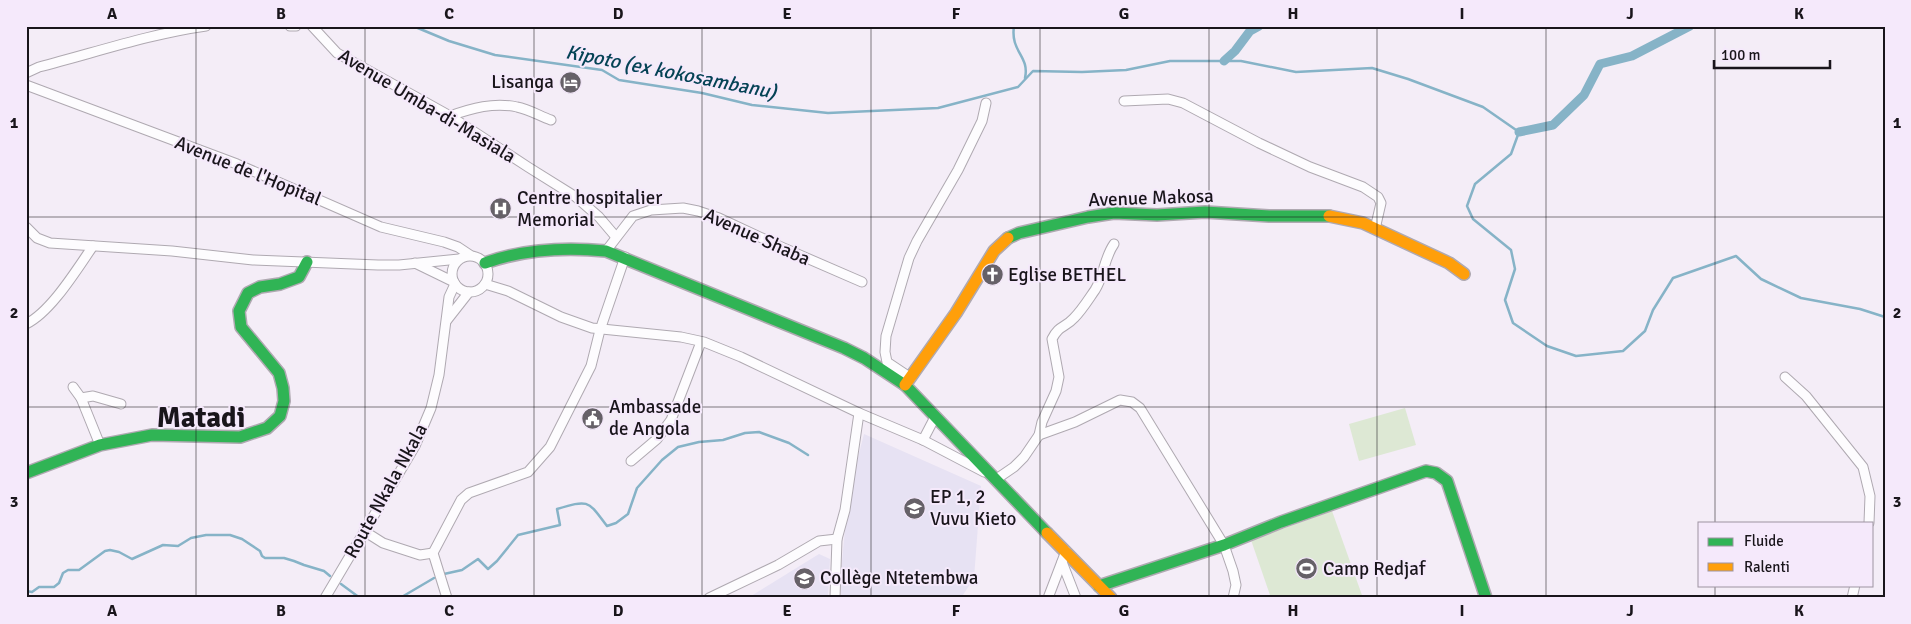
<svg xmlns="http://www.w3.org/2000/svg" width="1911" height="624" font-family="Signika,sans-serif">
<rect width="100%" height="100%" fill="#f4edf7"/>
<g fill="#e7e2f3">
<polygon points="864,434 981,486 974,578 961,598 841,598 841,571 845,530 857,461"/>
<polygon points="819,554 830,559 828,598 748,598"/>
</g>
<g fill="#dde8d4">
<polygon points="1405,408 1416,445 1359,461 1349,424"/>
<polygon points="1332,511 1363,598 1271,598 1251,540"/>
</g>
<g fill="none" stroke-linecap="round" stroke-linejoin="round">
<g stroke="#86b3c7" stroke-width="2.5">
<polyline points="413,26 449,41 495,55 602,70 619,80 702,93 752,105 828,113 938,108 1018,87 1033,71 1082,72 1126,70 1170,61 1241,61 1296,72 1372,68 1408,79 1483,107 1519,132 1511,154 1475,184 1467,206 1473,219 1511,250 1515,269 1505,300 1513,323 1547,346 1576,356 1623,351 1645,331 1653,310 1673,278 1736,256 1761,279 1801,298 1860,309 1885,317"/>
<path d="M 1014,26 C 1010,52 1030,56 1025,78"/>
<path d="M 444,574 L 462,570 L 478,559 L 488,569 L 497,561 L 518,535 L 560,525 L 557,509 C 590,499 588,501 607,526 L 616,523 L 628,514 L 637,488 L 662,460 L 678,447 L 699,442 L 723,440 L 745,433 L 759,432 L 789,443 L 808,455"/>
<polyline points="341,584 360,598"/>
<polyline points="26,591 32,592 39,587 54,587 59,583 63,573 68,570 79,570 105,551 110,550 119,552 132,559 163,545 178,546 191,538 206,535 230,535 242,539 260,551 262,556 265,558 284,558 294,561 304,565 324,571 330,576"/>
<polyline points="400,598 434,578"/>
</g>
<g stroke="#86b3c7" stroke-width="9">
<polyline points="1224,61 1235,51 1250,31 1259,26"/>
<polyline points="1519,132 1553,125 1584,95 1600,64 1632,56 1690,26"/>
</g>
<defs>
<g id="street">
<polyline points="290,26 296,26"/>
<polyline points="312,26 337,53 450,116 528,167 576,197 599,217 616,237"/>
<path d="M 26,73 L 39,67 C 94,53 149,34 206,26"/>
<polyline points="26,85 237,164 381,227 444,242 458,247 470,255"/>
<polyline points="1124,101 1168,99 1183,103 1259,143 1310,167 1363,187 1378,197 1381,203 1375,229"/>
<path d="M 450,116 C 472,108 494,102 517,107 C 528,109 540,116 551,120"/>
<polyline points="26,227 37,238 50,243 172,251 253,260 378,265 399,265 459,259"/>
<polyline points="606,251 633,216 651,210 683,208 698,211 719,218 779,246 862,282"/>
<circle cx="470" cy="274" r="18"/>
<polyline points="415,263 454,282"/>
<polyline points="485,284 508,291 561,317 592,328 681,337 704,342 741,357 859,413 923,440 984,472"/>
<polyline points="447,320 469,292"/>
<path d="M 26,324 C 51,312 77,269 93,246"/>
<polyline points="1785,377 1806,396 1863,467 1870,496 1869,523"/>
<polyline points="911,378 887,362 885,352 886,336 909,258 917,241 958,170 982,121 986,103"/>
<polyline points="73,387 81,398 100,445"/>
<polyline points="81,398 93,396 121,404"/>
<polyline points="1039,435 1075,422 1120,400 1132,402 1140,408 1224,545 1233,571 1236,585 1233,598"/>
<polyline points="923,440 935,417"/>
<polyline points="631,461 657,439 671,420 701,342"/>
<path d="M 995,480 L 1014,467 L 1024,457 L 1039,435 L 1042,422 L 1056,391 L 1059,377 L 1052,339 C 1059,325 1065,328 1074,318 C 1082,310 1088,300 1095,290 C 1104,276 1104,258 1114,244"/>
<polyline points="364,531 383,543 420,555 433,553"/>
<polyline points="1062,562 1076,598"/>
<polyline points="325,598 415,446 431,408 439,375 449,297 455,284"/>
<polyline points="447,598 433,553 461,500 469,493 528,472 550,447 591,366 600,330 625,257"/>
<polyline points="709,598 778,565 819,541 837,539"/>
<polyline points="835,598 837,539 845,510 859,413"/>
<polyline points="1048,598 1066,551"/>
<polyline points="1852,598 1855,585"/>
</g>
<g id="fast">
<polyline points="1008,238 1019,233 1088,217 1114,213 1157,215 1205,212 1269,216 1329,216"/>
<path d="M 485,263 C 524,249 565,247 606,251 L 844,348 L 864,358 L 905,385 L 1047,533"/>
<polyline points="26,473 100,445 152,435 240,437 267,428 280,416 284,401 283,388 279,373 241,327 239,311 248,293 260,287 280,284 299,277 307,262"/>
<polyline points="1099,586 1224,545 1281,522 1426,471 1436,473 1447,481 1486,598"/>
</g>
<g id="slow">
<polyline points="1329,216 1363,223 1449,263 1464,274"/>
<polyline points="905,385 956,313 994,251 1008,238"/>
<polyline points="1047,533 1111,598"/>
</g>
</defs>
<use href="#street" stroke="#afa9b1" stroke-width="11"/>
<use href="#fast" stroke="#afa9b1" stroke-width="14"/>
<use href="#slow" stroke="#afa9b1" stroke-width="14"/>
<use href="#street" stroke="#fdfcfe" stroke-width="9"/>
<use href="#fast" stroke="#30b455" stroke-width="11"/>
<use href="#slow" stroke="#ff9f0a" stroke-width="11"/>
</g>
<path fill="none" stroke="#19151b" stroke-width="1" stroke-opacity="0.55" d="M 196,26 L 196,598M 365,26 L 365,598M 534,26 L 534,598M 702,26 L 702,598M 871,26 L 871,598M 1040,26 L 1040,598M 1209,26 L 1209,598M 1377,26 L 1377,598M 1546,26 L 1546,598M 1715,26 L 1715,523M 26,217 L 1885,217M 26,407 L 1885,407M 1715,585 L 1715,598"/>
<defs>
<symbol id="hotel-disc" viewBox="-11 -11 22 22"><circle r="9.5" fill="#666168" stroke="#f5e9fb"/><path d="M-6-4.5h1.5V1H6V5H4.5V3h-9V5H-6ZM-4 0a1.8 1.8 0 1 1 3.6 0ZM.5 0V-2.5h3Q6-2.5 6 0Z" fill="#fff"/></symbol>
<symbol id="hospital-disc" viewBox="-11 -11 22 22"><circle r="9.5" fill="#666168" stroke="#f5e9fb"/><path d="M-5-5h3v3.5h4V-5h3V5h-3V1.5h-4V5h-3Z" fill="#fff"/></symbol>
<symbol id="church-disc" viewBox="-11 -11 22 22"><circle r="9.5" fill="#666168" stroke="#f5e9fb"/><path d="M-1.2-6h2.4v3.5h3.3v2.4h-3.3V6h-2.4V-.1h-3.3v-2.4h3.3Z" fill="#fff"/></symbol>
<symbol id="civic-disc" viewBox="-11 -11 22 22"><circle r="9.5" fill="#666168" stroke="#f5e9fb"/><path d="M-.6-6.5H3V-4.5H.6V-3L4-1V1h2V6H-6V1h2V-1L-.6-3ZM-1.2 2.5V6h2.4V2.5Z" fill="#fff"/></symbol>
<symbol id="school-disc" viewBox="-11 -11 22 22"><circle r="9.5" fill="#666168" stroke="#f5e9fb"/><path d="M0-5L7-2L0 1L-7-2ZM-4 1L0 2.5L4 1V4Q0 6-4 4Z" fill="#fff"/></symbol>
<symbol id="stadium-disc" viewBox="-11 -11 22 22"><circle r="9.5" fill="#666168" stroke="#f5e9fb"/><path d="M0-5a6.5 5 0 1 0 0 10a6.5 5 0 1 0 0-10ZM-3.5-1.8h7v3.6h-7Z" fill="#fff"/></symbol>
</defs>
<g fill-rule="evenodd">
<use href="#hotel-disc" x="558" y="70" width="25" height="25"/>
<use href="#hospital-disc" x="488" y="196" width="25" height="25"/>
<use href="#church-disc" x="980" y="262" width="25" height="25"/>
<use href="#civic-disc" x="580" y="406" width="25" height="25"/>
<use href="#school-disc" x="902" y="496" width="25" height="25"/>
<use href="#stadium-disc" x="1294" y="556" width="25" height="25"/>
<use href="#school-disc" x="792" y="566" width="25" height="25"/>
</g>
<g text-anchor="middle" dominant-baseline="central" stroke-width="4" stroke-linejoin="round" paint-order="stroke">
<g font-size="19" fill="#19151b" stroke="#f5e9fb" text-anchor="start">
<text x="554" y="82" text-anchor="end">Lisanga</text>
<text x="517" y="198">Centre hospitalier<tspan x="517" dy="22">Memorial</tspan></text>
<text x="1008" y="275">Eglise BETHEL</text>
<text x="609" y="407">Ambassade<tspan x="609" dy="22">de Angola</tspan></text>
<text x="930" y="497">EP 1, 2<tspan x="930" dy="22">Vuvu Kieto</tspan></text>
<text x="1323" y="569">Camp Redjaf</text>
<text x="820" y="578">Collège Ntetembwa</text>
</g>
<g font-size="19" fill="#19151b" stroke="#f5e9fb">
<text transform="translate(427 106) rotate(31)">Avenue Umba-di-Masiala</text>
<text transform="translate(248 171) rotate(22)">Avenue de l'Hopital</text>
<text transform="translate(1151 198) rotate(-2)">Avenue Makosa</text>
<text transform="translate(757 237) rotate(24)">Avenue Shaba</text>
<text transform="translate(386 491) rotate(-61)">Route Nkala Nkala</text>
</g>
<g font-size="20" font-style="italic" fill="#054355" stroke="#f5e9fb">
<text transform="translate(671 72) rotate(11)">Kipoto (ex kokosambanu)</text>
</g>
<g font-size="29" font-weight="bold" fill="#19151b" stroke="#f5e9fb">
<text x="201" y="417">Matadi</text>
</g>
</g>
<rect width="1911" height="624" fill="none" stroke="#f5e9fb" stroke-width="55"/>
<rect x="1698" y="522" width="175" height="65" fill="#f5e9fb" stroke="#9d94a1"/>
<rect x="1708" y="538" width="25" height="8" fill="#30b455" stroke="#9d94a1"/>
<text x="1744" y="546" font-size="15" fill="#19151b">Fluide</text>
<rect x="1708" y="563" width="25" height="8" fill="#ff9f0a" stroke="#9d94a1"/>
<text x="1744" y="572" font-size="15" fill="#19151b">Ralenti</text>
<path d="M1714 60v8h116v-8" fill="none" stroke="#19151b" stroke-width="2.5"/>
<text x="1721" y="60" font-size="15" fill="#19151b" stroke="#f5e9fb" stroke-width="4" paint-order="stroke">100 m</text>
<rect x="28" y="28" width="1856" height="568" fill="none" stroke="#19151b" stroke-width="2"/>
<g font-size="16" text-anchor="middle" font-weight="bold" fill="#19151b">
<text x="112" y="19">A</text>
<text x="281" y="19">B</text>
<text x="449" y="19">C</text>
<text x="618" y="19">D</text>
<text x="787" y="19">E</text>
<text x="956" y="19">F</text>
<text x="1124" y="19">G</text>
<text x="1293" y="19">H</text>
<text x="1462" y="19">I</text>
<text x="1630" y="19">J</text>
<text x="1799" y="19">K</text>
<text x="14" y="128">1</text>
<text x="1897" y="128">1</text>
<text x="14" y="318">2</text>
<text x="1897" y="318">2</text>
<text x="14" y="507">3</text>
<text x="1897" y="507">3</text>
<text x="112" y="616">A</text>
<text x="281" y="616">B</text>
<text x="449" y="616">C</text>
<text x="618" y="616">D</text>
<text x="787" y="616">E</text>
<text x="956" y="616">F</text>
<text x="1124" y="616">G</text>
<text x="1293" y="616">H</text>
<text x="1462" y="616">I</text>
<text x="1630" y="616">J</text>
<text x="1799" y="616">K</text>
</g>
</svg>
